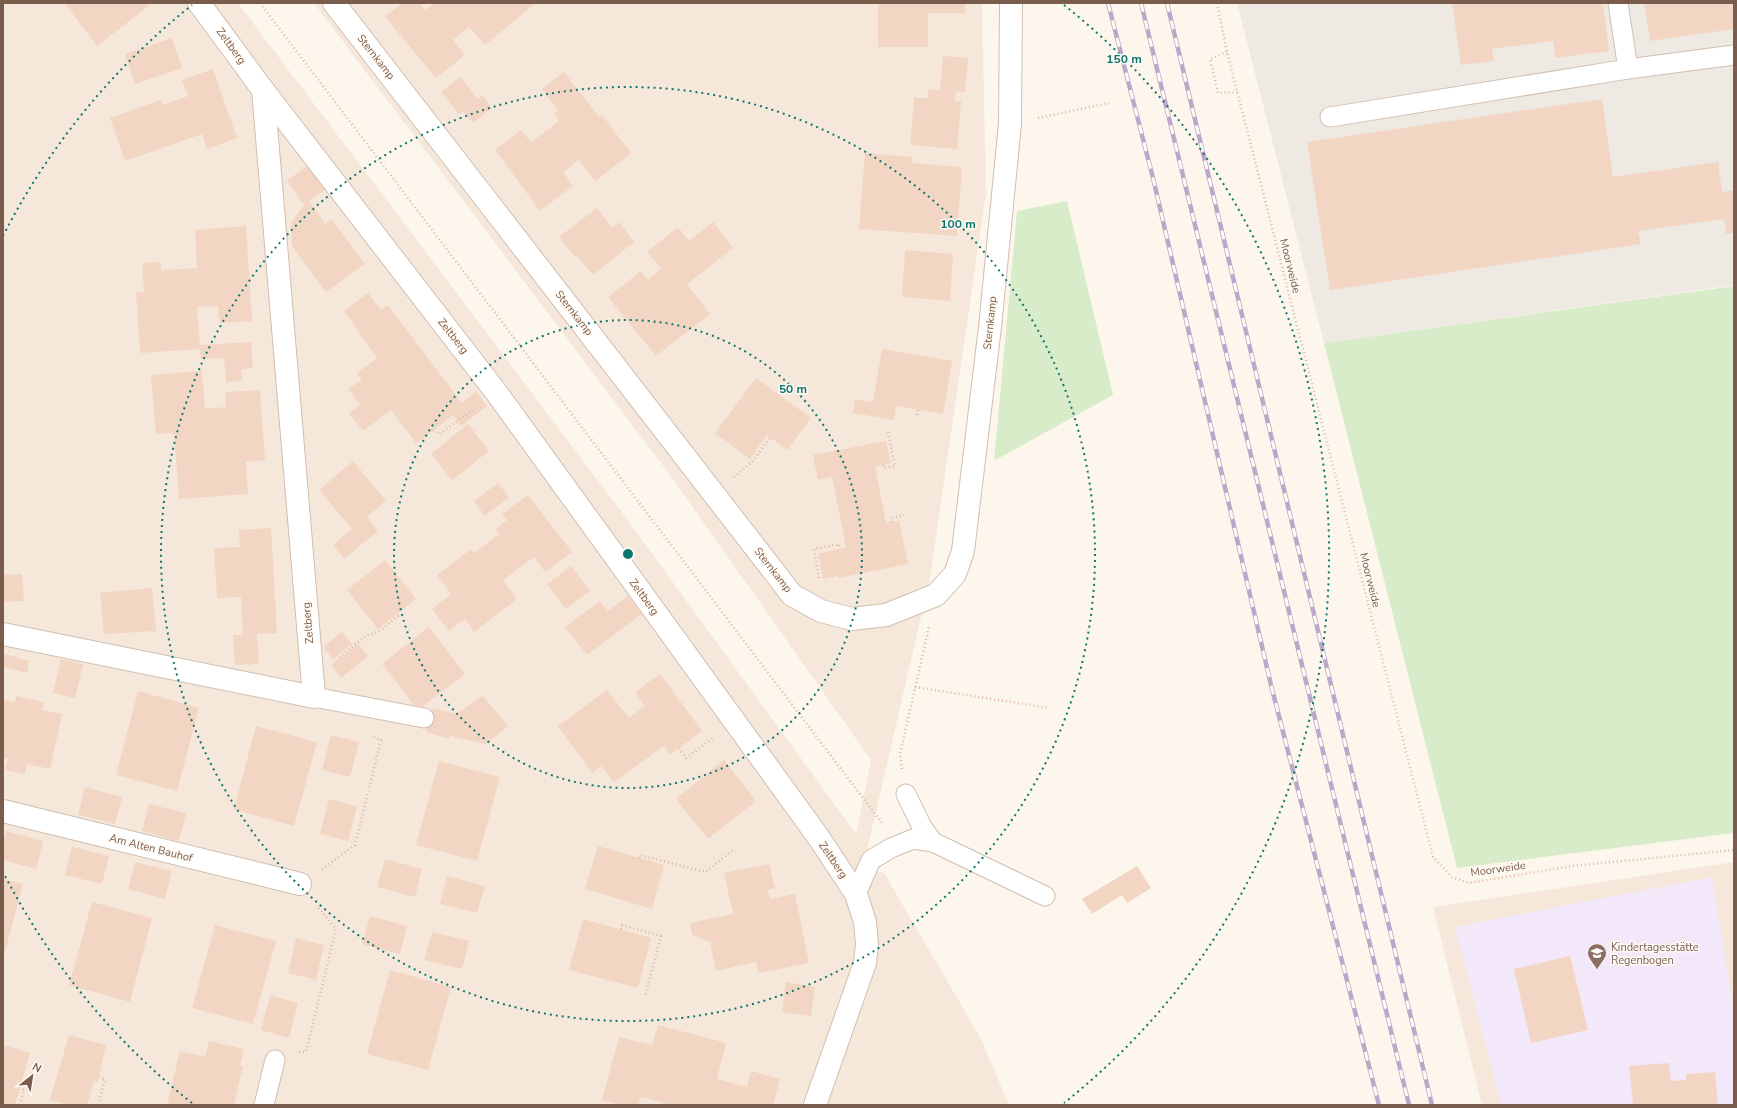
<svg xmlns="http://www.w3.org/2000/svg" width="1737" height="1108" font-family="'Nunito Sans',sans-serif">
<rect width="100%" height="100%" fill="#fdf6ec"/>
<g fill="#f5e8da">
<polygon points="3,3 238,3 621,511 856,834 871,760 670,475 314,3 982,3 986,193 930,578 863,868 884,873 980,1037 1009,1105 3,1105"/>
<polygon points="1734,862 1734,1105 1482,1105 1433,907"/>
</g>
<polygon fill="#efe9e4" points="1237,3 1734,3 1734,285 1324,343"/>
<polygon fill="#f3e8fa" points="1712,877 1734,1014 1734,1105 1501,1105 1455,927"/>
<g fill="#d8ecc9">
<polygon points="1067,201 1113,395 994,461 1017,211"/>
<polygon points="1734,286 1734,833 1457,868 1324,343"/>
</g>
<g fill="#f3d5c3">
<polygon points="69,3 149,3 150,5 97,46 66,5"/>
<polygon points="402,3 419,3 425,10 434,3 536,3 485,45 469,27 453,40 465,55 436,78 385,17"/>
<polygon points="878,3 965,3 965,13 928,13 928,47 878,47"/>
<polygon points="1452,3 1603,3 1609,51 1555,58 1553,41 1492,49 1494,61 1461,65"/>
<polygon points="1644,3 1734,3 1734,29 1650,41"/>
<polygon points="172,38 182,68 135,84 125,54"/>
<polygon points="943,56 968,58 965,92 956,91 955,101 961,101 957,149 910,145 914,98 928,98 928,89 940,90"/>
<polygon points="213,69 237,138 207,149 202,134 125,161 110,118 161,100 163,105 188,96 182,80"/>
<polygon points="564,72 599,117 602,115 631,153 595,181 579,160 563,172 573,186 540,211 495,150 521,130 531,142 559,121 554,114 558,111 542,89"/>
<polygon points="460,77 478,99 482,95 492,108 473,123 463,111 459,114 441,92"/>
<polygon points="1602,99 1613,177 1718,162 1722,192 1734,190 1734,233 1726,234 1724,219 1638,231 1641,244 1330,290 1307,142"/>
<polygon points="865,153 912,157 911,163 962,167 957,236 859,229"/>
<polygon points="308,165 326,189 309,201 325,224 331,219 365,264 326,292 292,246 291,223 304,205 287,181"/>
<polygon points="597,208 612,228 619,222 634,242 593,275 577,256 575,257 559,237"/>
<polygon points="713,222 733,248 687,284 710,314 656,356 608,297 641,271 648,280 661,269 647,252 678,227 689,241"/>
<polygon points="246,226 252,321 219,323 218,306 197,307 200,345 251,342 253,368 241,369 242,381 226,382 224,358 201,359 200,349 140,353 136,292 144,292 142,263 161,262 161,270 197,268 195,230"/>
<polygon points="905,250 953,254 950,301 902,297"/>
<polygon points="368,293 381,310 388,305 462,403 476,392 487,406 461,426 453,415 416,443 391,410 363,431 349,413 360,405 348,389 362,379 357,373 377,358 344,311"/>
<polygon points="882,349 952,361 943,414 896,406 894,420 853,413 855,399 873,402"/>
<polygon points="202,371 205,409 226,407 225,392 260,390 265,460 246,462 248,494 179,499 174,433 156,434 151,375"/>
<polygon points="756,378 811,418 787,450 767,435 750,459 715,433"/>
<polygon points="468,424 489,451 452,480 431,454"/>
<polygon points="886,441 891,463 875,467 886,523 899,521 908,564 838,578 838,576 823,579 818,554 846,547 832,477 818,480 813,455"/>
<polygon points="353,461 386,501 367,517 378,531 344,559 333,545 352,529 319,490"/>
<polygon points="498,483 509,497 485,516 474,501"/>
<polygon points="528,495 572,552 545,572 534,557 503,580 517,599 474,632 465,619 449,631 432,609 451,594 437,575 471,549 474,553 499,534 495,529 507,520 502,514"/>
<polygon points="271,528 277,633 257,634 259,664 235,665 233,635 243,635 241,597 217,598 214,548 240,547 239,530"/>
<polygon points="385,560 416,599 378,629 347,590"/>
<polygon points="571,566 590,591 566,609 547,584"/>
<polygon points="22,574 24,601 3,602 3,575"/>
<polygon points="152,588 156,631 104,634 100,593"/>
<polygon points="628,596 642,614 587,655 565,627 600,601 608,611"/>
<polygon points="429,627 465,674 418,710 382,664"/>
<polygon points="342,632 352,644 333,659 323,647"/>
<polygon points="358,644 368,656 341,678 331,665"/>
<polygon points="5,654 29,661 27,673 3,667"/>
<polygon points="61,659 83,664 75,698 53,693"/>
<polygon points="660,674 702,731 670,755 664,746 614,782 601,766 592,773 558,726 607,690 629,718 645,706 635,692"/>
<polygon points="138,691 199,708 177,791 116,775"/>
<polygon points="16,696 44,702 42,710 62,714 50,769 27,764 25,774 5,770 8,759 3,758 3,700 15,702"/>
<polygon points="483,696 508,726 486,744 450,736 449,739 426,732 433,708 456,714"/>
<polygon points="256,726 317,742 294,826 234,809"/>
<polygon points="331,735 359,742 350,777 322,770"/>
<polygon points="724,760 756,801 708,839 676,799"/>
<polygon points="439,761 500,777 477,861 416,845"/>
<polygon points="85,787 122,797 115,824 78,815"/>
<polygon points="329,799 357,806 348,841 320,834"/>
<polygon points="149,804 186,813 179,841 142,831"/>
<polygon points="6,831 43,841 36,869 3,860 3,842"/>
<polygon points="598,846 664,865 652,909 585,889"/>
<polygon points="72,847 109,856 102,884 65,875"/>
<polygon points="385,859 422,869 415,897 377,887"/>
<polygon points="135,862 172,871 165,899 128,889"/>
<polygon points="769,864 775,888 768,890 770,899 795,894 809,963 758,973 756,962 716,971 710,942 692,935 690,923 733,914 724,873"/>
<polygon points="1137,866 1151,888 1127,903 1122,895 1092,914 1082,899"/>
<polygon points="447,876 485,886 477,913 440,904"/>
<polygon points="3,879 23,884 3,959"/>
<polygon points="92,902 152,918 130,1002 69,985"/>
<polygon points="370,916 407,926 400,954 362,944"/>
<polygon points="583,919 651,938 638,988 569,970"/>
<polygon points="215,925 276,941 253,1024 192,1008"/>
<polygon points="432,932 469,941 462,969 424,960"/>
<polygon points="296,938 324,945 316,980 288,973"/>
<polygon points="1570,956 1588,1030 1531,1043 1514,969"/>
<polygon points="390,970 451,987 428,1070 367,1054"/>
<polygon points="786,982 815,987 811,1016 782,1012"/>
<polygon points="270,995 298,1003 289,1038 261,1030"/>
<polygon points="658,1025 726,1043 717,1079 747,1087 751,1071 780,1079 773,1105 672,1105 641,1097 638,1105 620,1105 602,1100 619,1037 652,1045"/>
<polygon points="69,1035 106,1045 98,1082 94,1081 87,1105 68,1105 50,1100"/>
<polygon points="209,1041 244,1049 240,1066 243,1066 234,1105 167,1105 180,1051 205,1057"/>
<polygon points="3,1045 30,1053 15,1105 3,1105"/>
<polygon points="1669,1063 1671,1081 1686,1080 1686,1074 1715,1072 1718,1105 1633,1105 1629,1066"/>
</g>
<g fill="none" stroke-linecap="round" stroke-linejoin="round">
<defs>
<g id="service">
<polyline points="1618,3 1628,69"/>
<polyline points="1330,117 1628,69 1734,55"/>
<polyline points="314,697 424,718"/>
<polyline points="906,794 922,827 933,842 1045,896"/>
<polyline points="856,894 871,860 891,848 913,839 933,842"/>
<polyline points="264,1105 275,1060"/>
</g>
<g id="minor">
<polyline points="199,3 263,90 496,392 819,838 856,894 865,922 867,944 865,963 815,1105"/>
<polyline points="334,3 792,595 821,611 852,619 886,615 936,595 955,574 963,551 990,327 1010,124 1011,3"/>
<polyline points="3,634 314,697 263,90"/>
<polyline points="3,811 300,884"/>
</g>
</defs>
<use href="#service" stroke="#d1beb0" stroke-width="21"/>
<use href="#minor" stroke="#d1beb0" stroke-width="24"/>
<g stroke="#d9b8a5" stroke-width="2.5" stroke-dasharray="1 3" stroke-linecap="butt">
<polyline points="260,3 882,823"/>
<polyline points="1217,3 1227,52 1433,857 1452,877 1469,883 1572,866 1734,850"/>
<polyline points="1227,52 1210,59 1218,93 1238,92"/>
<polyline points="1038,118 1109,103"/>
<polyline points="917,415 918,410"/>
<polyline points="433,430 439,434 474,409"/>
<polyline points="883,465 884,468 895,466 888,432"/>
<polyline points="734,477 752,462 770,438"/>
<polyline points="892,522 892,518 904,515"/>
<polyline points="819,578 814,549 839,544 839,548"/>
<polyline points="339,657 366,636 378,632 398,616 396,614"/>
<polyline points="915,687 1049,708"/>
<polyline points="679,748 686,758 713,738"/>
<polyline points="902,769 900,754 929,627"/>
<polyline points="639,858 640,855 706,872 734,849"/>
<polyline points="322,869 355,845 381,740 372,736"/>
<polyline points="621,929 622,925 661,936 645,997"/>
<polyline points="299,1052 306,1052 336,929 317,906"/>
<polyline points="20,1105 24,1090 20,1088"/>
<polyline points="98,1105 105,1079 100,1077"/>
</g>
<use href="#service" stroke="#fff" stroke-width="19"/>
<use href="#minor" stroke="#fff" stroke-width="22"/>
<defs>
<g id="rail">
<polyline points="1108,3 1153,178 1271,685 1379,1105"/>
<polyline points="1141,3 1409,1105"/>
<polyline points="1167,3 1432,1105"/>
</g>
</defs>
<use href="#rail" stroke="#b9a8c9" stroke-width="4.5"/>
<use href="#rail" stroke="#fffaf3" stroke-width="3" stroke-dasharray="9" stroke-linecap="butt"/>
</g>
<g fill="none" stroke="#0f766e" stroke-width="2" stroke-dasharray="2 4">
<circle cx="628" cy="554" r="234"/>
<circle cx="628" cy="554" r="467"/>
<path d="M192 1103A701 701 0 0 1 3 872M3 236A701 701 0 0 1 192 5M1064 5A701 701 0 0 1 1064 1103"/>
</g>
<defs>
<symbol id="school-pin" viewBox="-11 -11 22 30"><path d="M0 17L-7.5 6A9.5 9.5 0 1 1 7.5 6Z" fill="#8d6e63" stroke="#fffaf3"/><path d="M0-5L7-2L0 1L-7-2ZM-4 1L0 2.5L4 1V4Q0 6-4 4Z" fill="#fff"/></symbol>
</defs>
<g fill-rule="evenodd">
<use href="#school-pin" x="1586" y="942" width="22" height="30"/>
</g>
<g text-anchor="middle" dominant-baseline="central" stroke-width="3" stroke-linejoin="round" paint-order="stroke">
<g font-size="11" fill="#7a5c4d" stroke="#fffaf3">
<text transform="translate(231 46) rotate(54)">Zeltberg</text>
<text transform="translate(376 57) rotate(52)">Sternkamp</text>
<text transform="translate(1290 266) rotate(76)">Moorweide</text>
<text transform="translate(574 313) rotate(52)">Sternkamp</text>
<text transform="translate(990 323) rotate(-84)">Sternkamp</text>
<text transform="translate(453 336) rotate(52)">Zeltberg</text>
<text transform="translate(773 570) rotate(52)">Sternkamp</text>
<text transform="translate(1370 580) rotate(76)">Moorweide</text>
<text transform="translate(644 597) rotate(54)">Zeltberg</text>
<text transform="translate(308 623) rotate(-95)">Zeltberg</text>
<text transform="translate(151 848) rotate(14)">Am Alten Bauhof</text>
<text transform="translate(833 860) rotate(56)">Zeltberg</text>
<text transform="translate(1498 869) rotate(-8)">Moorweide</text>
</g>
<g font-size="11" fill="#785e54" stroke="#fffaf3" text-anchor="start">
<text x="1611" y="947">Kindertagesstätte<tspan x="1611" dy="13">Regenbogen</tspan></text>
</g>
</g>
<circle cx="628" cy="554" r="6" fill="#0f766e" stroke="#fffaf3" stroke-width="2"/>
<g font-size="12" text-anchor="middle" font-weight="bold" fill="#0f766e" stroke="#fffaf3" stroke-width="3" stroke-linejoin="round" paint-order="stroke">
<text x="1124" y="63">150 m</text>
<text x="958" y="228">100 m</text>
<text x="793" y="393">50 m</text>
</g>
<rect width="1737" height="1108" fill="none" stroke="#7a5c4d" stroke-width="8"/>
<g transform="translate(32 1076) rotate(30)" stroke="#fffaf3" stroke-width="3" paint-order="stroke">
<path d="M0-3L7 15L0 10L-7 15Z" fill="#7a5c4d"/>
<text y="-6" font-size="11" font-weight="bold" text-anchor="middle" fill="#7a5c4d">N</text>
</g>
</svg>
